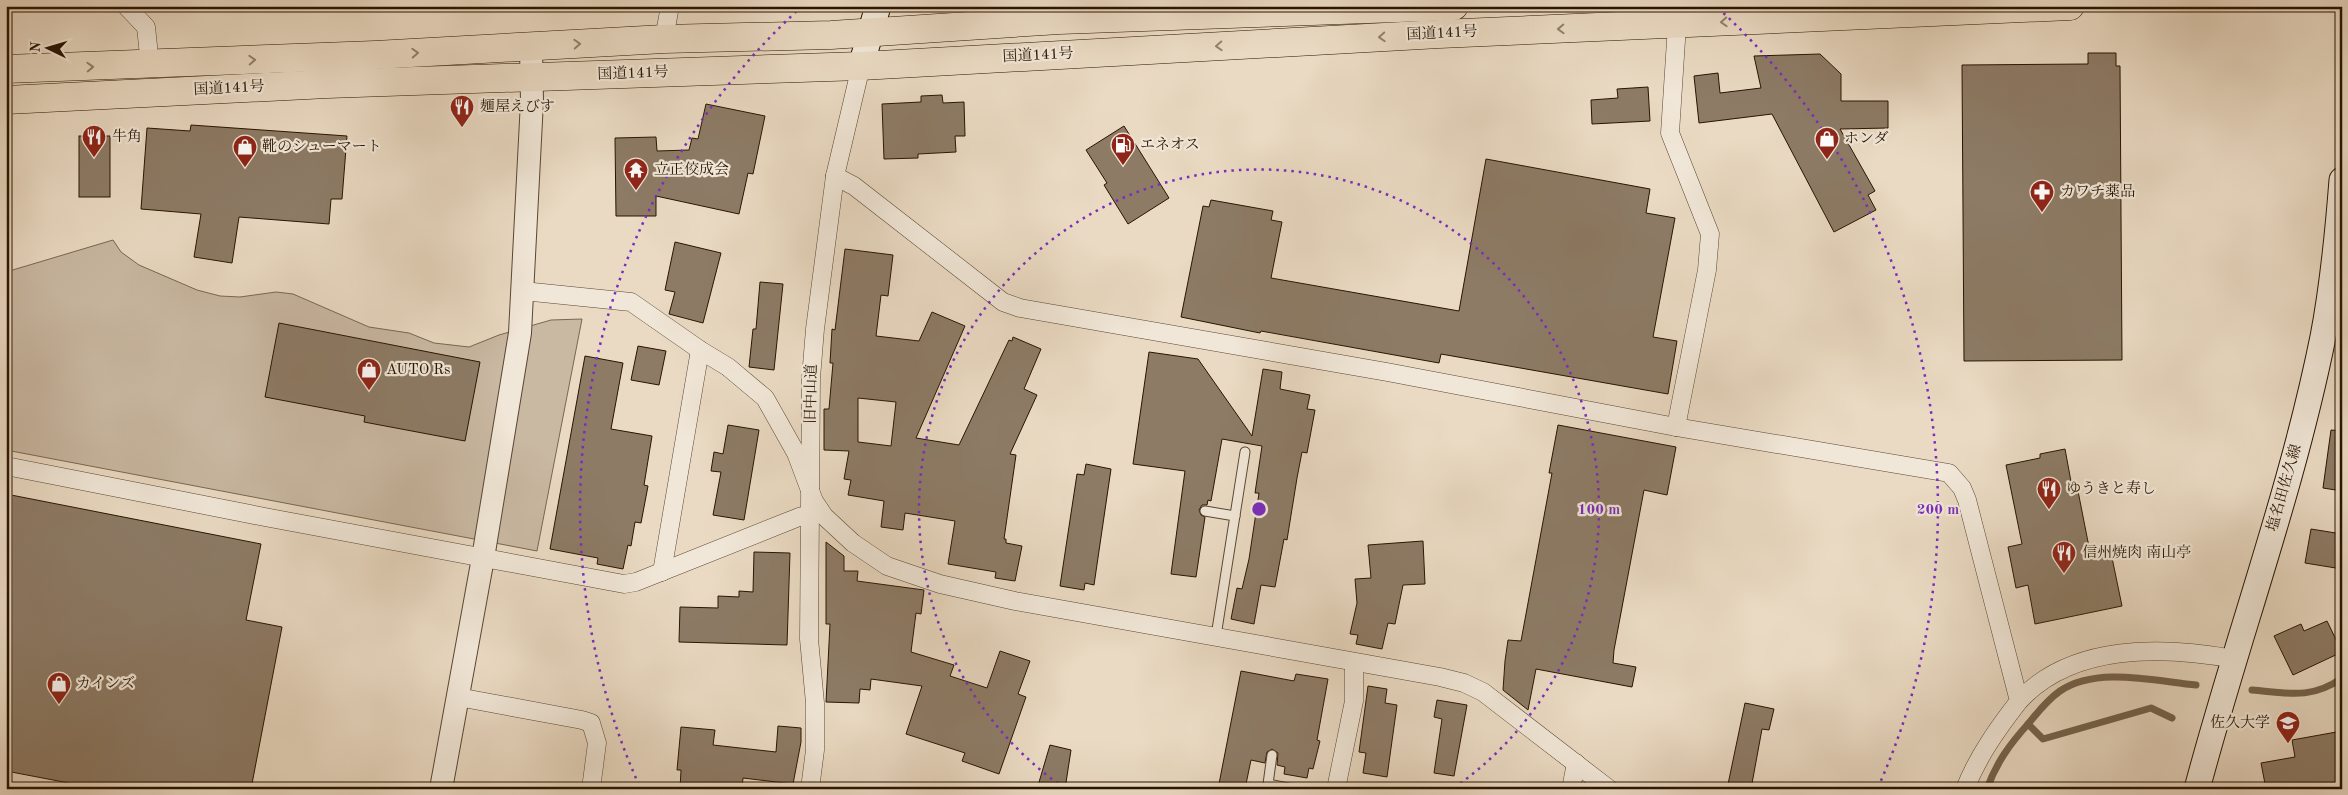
<svg xmlns="http://www.w3.org/2000/svg" width="2348" height="795" font-family="'Old Standard TT','Noto Serif JP',serif">
<rect width="100%" height="100%" fill="#eadac3"/>
<filter id="stains"><feTurbulence type="fractalNoise" baseFrequency=".004" numOctaves="4"/><feColorMatrix values="0 0 0 0 .2 0 0 0 0 .09 0 0 0 0 .02 0 0 0 .5 -.17"/></filter>
<radialGradient id="worn" r=".72"><stop offset=".6" stop-color="#630" stop-opacity="0"/><stop offset="1" stop-color="#630" stop-opacity=".3"/></radialGradient>
<polygon fill="#c9b8a2" stroke="#796652" points="113,240 121,252 139,265 197,290 220,296 240,297 276,292 293,294 369,327 409,333 434,343 469,347 499,335 551,320 582,319 537,551 6,450 6,272"/>
<g fill="none" stroke-linecap="round" stroke-linejoin="round">
<g stroke="#75634e" stroke-width="7">
<path d="M 2252,690 C 2287,693 2311,700 2342,678"/>
<polyline points="2028,724 2043,739 2151,708 2172,718"/>
<path d="M 1987,789 C 1996,763 2010,744 2028,724 C 2038,712 2047,700 2060,691 C 2096,666 2155,681 2196,685"/>
</g>
</g>
<g fill="#8d7b66" stroke="#291401" fill-rule="evenodd">
<polygon points="2088,53 2116,53 2116,66 2120,66 2122,360 1964,361 1962,65 2088,64"/>
<polygon points="1820,54 1841,74 1841,101 1888,101 1888,128 1840,129 1875,191 1868,195 1876,210 1834,232 1772,114 1699,123 1694,76 1718,73 1720,93 1761,88 1754,56"/>
<polygon points="1648,87 1650,121 1592,124 1591,100 1618,98 1617,89"/>
<polygon points="942,95 943,103 964,102 965,136 955,136 956,152 918,154 918,158 884,159 882,104 921,102 921,96"/>
<polygon points="706,104 765,116 753,174 748,173 739,214 656,196 656,216 616,216 615,138 656,137 657,151 689,150 692,138 698,139"/>
<polygon points="191,125 347,136 342,199 331,199 329,224 239,217 232,263 194,257 201,214 141,209 147,128 190,131"/>
<polygon points="1124,126 1169,198 1128,224 1104,185 1107,183 1086,150"/>
<rect x="79" y="136" width="31" height="61"/>
<polygon points="1486,159 1650,189 1646,213 1675,218 1653,337 1677,341 1668,394 1441,354 1439,363 1261,331 1260,333 1181,317 1203,206 1209,207 1211,200 1273,211 1271,220 1282,222 1271,278 1459,311"/>
<polygon points="675,242 721,253 703,323 669,314 675,292 665,290"/>
<path d="M 845,249 L 893,255 L 888,296 L 881,295 L 876,336 L 919,341 L 932,312 L 965,326 L 916,438 L 959,445 L 1009,340 L 1012,341 L 1013,337 L 1041,349 L 1024,389 L 1037,395 L 1010,454 L 1016,455 L 1004,539 L 1006,539 L 1006,543 L 1022,546 L 1015,581 L 995,578 L 996,572 L 948,564 L 955,521 L 905,513 L 903,530 L 881,527 L 884,501 L 848,495 L 851,480 L 844,479 L 849,451 L 824,450 L 824,409 L 829,409 L 833,363 L 830,363 L 832,329 L 835,330 ZM 858,398 L 896,402 L 891,446 L 858,442 Z"/>
<polygon points="760,282 783,284 774,370 749,367 753,329 756,329"/>
<polygon points="279,323 480,362 465,441 364,422 365,416 265,397"/>
<polygon points="638,346 666,351 659,385 631,380"/>
<polygon points="1149,352 1198,359 1252,436 1263,369 1282,372 1280,389 1310,395 1307,409 1315,410 1307,453 1302,452 1297,478 1287,540 1284,539 1275,587 1261,585 1254,624 1231,619 1237,588 1242,589 1249,559 1259,493 1255,493 1262,446 1222,439 1211,501 1208,500 1207,505 1202,505 1199,510 1201,515 1205,517 1196,577 1171,574 1185,471 1133,464"/>
<polygon points="585,356 623,363 611,429 652,436 644,485 648,486 641,523 635,522 631,546 628,545 623,569 597,564 598,558 550,549"/>
<polygon points="728,425 759,430 744,520 713,515 721,472 711,471 714,452 723,454"/>
<polygon points="1558,425 1676,447 1667,495 1644,490 1614,650 1613,663 1636,667 1632,687 1536,669 1528,710 1503,690 1505,661 1508,640 1521,641 1552,473 1549,473"/>
<polygon points="2331,430 2342,431 2342,491 2323,488"/>
<polygon points="2065,449 2072,487 2077,486 2090,552 2110,548 2122,606 2035,624 2028,585 2016,588 2008,547 2022,544 2006,465 2040,458 2040,454"/>
<polygon points="1086,464 1111,469 1094,585 1085,583 1084,590 1060,586 1077,474 1084,475"/>
<polygon points="6,494 261,544 246,620 282,627 251,789 73,789 74,784 6,771"/>
<polygon points="2311,529 2342,534 2342,569 2305,563"/>
<polygon points="1423,541 1425,584 1403,585 1395,624 1388,623 1382,649 1356,644 1358,635 1350,634 1357,603 1355,579 1371,578 1368,545"/>
<polygon points="826,542 844,556 844,571 858,571 857,581 924,590 921,614 916,613 911,652 954,665 950,676 987,688 1000,651 1030,661 1018,694 1026,697 999,774 962,761 965,753 906,734 922,686 871,679 870,690 860,689 859,703 826,702 830,624 826,624"/>
<polygon points="754,552 790,553 787,645 679,642 680,607 718,608 718,596 739,597 739,591 753,592"/>
<polygon points="2327,621 2342,652 2293,675 2274,636 2301,624 2304,631"/>
<polygon points="1241,671 1294,681 1296,674 1328,679 1317,740 1320,741 1313,769 1309,768 1307,778 1284,774 1285,767 1277,765 1278,753 1272,749 1267,752 1265,763 1251,760 1245,789 1218,789"/>
<polygon points="1368,686 1387,689 1385,703 1397,705 1387,777 1363,773 1366,753 1359,752"/>
<polygon points="1437,700 1467,705 1454,776 1434,773 1442,719 1434,717"/>
<polygon points="1745,703 1774,709 1769,730 1762,729 1751,789 1727,789"/>
<polygon points="778,726 801,728 801,742 793,784 743,778 742,789 680,789 681,770 677,770 681,727 715,730 713,745 776,752"/>
<polygon points="2342,731 2342,789 2266,789 2261,763 2295,757 2292,740"/>
<polygon points="1050,745 1071,750 1065,789 1037,789"/>
</g>
<g fill="none" stroke-linecap="round" stroke-linejoin="round">
<defs>
<g id="service">
<polyline points="1205,511 1235,516"/>
<polyline points="1216,636 1245,452"/>
<polyline points="1272,755 1268,784 1293,789"/>
</g>
<g id="minor">
<polyline points="126,6 146,27 150,65"/>
<polyline points="664,39 670,6"/>
<path d="M 835,176 L 854,186 L 1003,302 L 1020,308 L 1387,372 L 1676,427 L 1949,473 L 1962,488 L 1967,500 L 2019,701 C 1998,728 1978,756 1965,789"/>
<polyline points="523,291 631,302 700,350 728,367 765,398 796,453 814,501 824,516 853,543 887,566 940,584 1015,601 1440,677 1464,683 1483,692 1609,789"/>
<polyline points="1676,427 1707,270 1710,234 1670,133 1677,25"/>
<polyline points="6,466 270,518 624,584 636,582 799,517 811,514"/>
<polyline points="662,572 700,350"/>
<polyline points="458,697 582,720 591,723 597,743 591,789"/>
<path d="M 2019,701 C 2072,643 2164,646 2234,659"/>
<polyline points="810,789 815,750 815,703 809,639 811,378 815,329 835,176 861,66"/>
<polyline points="1336,789 1354,701 1354,662"/>
<polyline points="1571,789 1576,763"/>
</g>
<polyline id="tertiary" points="441,789 483,558 520,333 532,101 531,47"/>
<g id="secondary">
<polyline points="861,66 878,6"/>
<path d="M 2197,789 C 2237,638 2292,491 2323,337 C 2333,285 2338,232 2342,180"/>
</g>
<g id="trunk">
<polyline points="6,69 375,55 664,39 831,35 1059,20 1454,6"/>
<polyline points="6,100 327,84 861,66 1439,34 2070,6"/>
</g>
</defs>
<use href="#service" stroke="#594632" stroke-width="11"/>
<use href="#minor" stroke="#594632" stroke-width="19"/>
<use href="#tertiary" stroke="#594632" stroke-width="24"/>
<use href="#secondary" stroke="#291401" stroke-width="27"/>
<use href="#trunk" stroke="#291401" stroke-width="29"/>
<use href="#service" stroke="#f1e7d8" stroke-width="9"/>
<use href="#minor" stroke="#f1e7d8" stroke-width="18"/>
<use href="#tertiary" stroke="#f1e7d8" stroke-width="22"/>
<use href="#secondary" stroke="#f1e7d8" stroke-width="25"/>
<use href="#trunk" stroke="#eadac3" stroke-width="28"/>
</g>
<defs><path id="oneway-chevron" d="M-2-3.5L2.5 0L-2 3.5" fill="none" stroke-width="1.6" stroke-linecap="round" stroke-linejoin="round" transform="scale(1.25)"/></defs>
<g stroke="#93816c">
<use href="#oneway-chevron" transform="translate(1724 22) rotate(177)"/>
<use href="#oneway-chevron" transform="translate(1561 29) rotate(178)"/>
<use href="#oneway-chevron" transform="translate(1382 37) rotate(177)"/>
<use href="#oneway-chevron" transform="translate(577 44) rotate(-3)"/>
<use href="#oneway-chevron" transform="translate(1219 46) rotate(177)"/>
<use href="#oneway-chevron" transform="translate(415 53) rotate(-3)"/>
<use href="#oneway-chevron" transform="translate(252 60) rotate(-3)"/>
<use href="#oneway-chevron" transform="translate(90 67) rotate(-2)"/>
</g>
<g fill="none" stroke="#7b2cbf" stroke-width="2.5" stroke-dasharray="2.5 5">
<path d="M1064 788A340 340 0 1 1 1454 788"/>
<path d="M639 785A679 679 0 0 1 800 8M1718 8A679 679 0 0 1 1879 785"/>
</g>
<defs>
<symbol id="restaurant-pin" viewBox="-11 -11 22 30"><path d="M0 17L-7.5 6A9.5 9.5 0 1 1 7.5 6Z" fill="#8f2418" stroke="#f1e7d8"/><path d="M-5-6h1v4h1v-4h1v4h1v-4h1v5L-1.5 .5V6h-2V.5L-5-1ZM5-6V6H3V1.5H1.5Q1.5-4 5-6Z" fill="#fff"/></symbol>
<symbol id="shop-pin" viewBox="-11 -11 22 30"><path d="M0 17L-7.5 6A9.5 9.5 0 1 1 7.5 6Z" fill="#8f2418" stroke="#f1e7d8"/><path d="M-5-2.5h2.3a2.7 3.5 0 0 1 5.4 0H5L5.5 6h-11ZM-1.5-2.5h3a1.5 2.3 0 0 0-3 0Z" fill="#fff"/></symbol>
<symbol id="fuel-pin" viewBox="-11 -11 22 30"><path d="M0 17L-7.5 6A9.5 9.5 0 1 1 7.5 6Z" fill="#8f2418" stroke="#f1e7d8"/><path d="M-5.5-6h7V0h2V4h1.3V-2.5L3-4.5l.8-.8L6-3V5H2.5V1h-1V6h-7ZM-4.2-4.7v3.2H.2V-4.7Z" fill="#fff"/></symbol>
<symbol id="temple-pin" viewBox="-11 -11 22 30"><path d="M0 17L-7.5 6A9.5 9.5 0 1 1 7.5 6Z" fill="#8f2418" stroke="#f1e7d8"/><path d="M0-6L5-2H3V0L6.5 2.5H4V6H1.5V3h-3V6H-4V2.5H-6.5L-3 0V-2H-5Z" fill="#fff"/></symbol>
<symbol id="pharmacy-pin" viewBox="-11 -11 22 30"><path d="M0 17L-7.5 6A9.5 9.5 0 1 1 7.5 6Z" fill="#8f2418" stroke="#f1e7d8"/><path d="M-2-6h4v4h4v4h-4v4h-4v-4h-4v-4h4Z" fill="#fff"/></symbol>
<symbol id="university-pin" viewBox="-11 -11 22 30"><path d="M0 17L-7.5 6A9.5 9.5 0 1 1 7.5 6Z" fill="#8f2418" stroke="#f1e7d8"/><path d="M0-5L7-2L0 1L-7-2ZM-4 1L0 2.5L4 1V4Q0 6-4 4Z" fill="#fff"/></symbol>
</defs>
<g fill-rule="evenodd">
<use href="#restaurant-pin" x="448" y="93" width="28" height="38"/>
<use href="#restaurant-pin" x="80" y="123" width="28" height="38"/>
<use href="#shop-pin" x="1813" y="125" width="28" height="38"/>
<use href="#fuel-pin" x="1109" y="131" width="28" height="38"/>
<use href="#shop-pin" x="231" y="133" width="28" height="38"/>
<use href="#temple-pin" x="622" y="156" width="28" height="38"/>
<use href="#pharmacy-pin" x="2028" y="178" width="28" height="38"/>
<use href="#shop-pin" x="355" y="356" width="28" height="38"/>
<use href="#restaurant-pin" x="2035" y="475" width="28" height="38"/>
<use href="#restaurant-pin" x="2050" y="539" width="28" height="38"/>
<use href="#shop-pin" x="45" y="670" width="28" height="38"/>
<use href="#university-pin" x="2274" y="709" width="28" height="38"/>
</g>
<g text-anchor="middle" dominant-baseline="central" stroke-width="4.5" stroke-linejoin="round" paint-order="stroke">
<g font-size="15" fill="#291401" stroke="#f1e7d8">
<text transform="translate(1442 34) rotate(-3)">国道141号</text>
<text transform="translate(1038 56) rotate(-3)">国道141号</text>
<text transform="translate(633 74) rotate(-2)">国道141号</text>
<text transform="translate(229 89) rotate(-3)">国道141号</text>
<text transform="translate(812 394) rotate(-89)">旧中山道</text>
<text transform="translate(2285 488) rotate(-74)">塩名田佐久線</text>
</g>
<g font-size="15" fill="#291401" stroke="#f1e7d8" text-anchor="start">
<text x="480" y="107">麺屋えびす</text>
<text x="112" y="137">牛角</text>
<text x="1844" y="139">ホンダ</text>
<text x="1140" y="145">エネオス</text>
<text x="262" y="147">靴のシューマート</text>
<text x="654" y="170">立正佼成会</text>
<text x="2060" y="192">カワチ薬品</text>
<text x="386" y="370">AUTO Rs</text>
<text x="2066" y="489">ゆうきと寿し</text>
<text x="2082" y="553">信州焼肉 南山亭</text>
<text x="76" y="684">カインズ</text>
<text x="2270" y="723" text-anchor="end">佐久大学</text>
</g>
</g>
<circle cx="1259" cy="509" r="8" fill="#7b2cbf" stroke="#f1e7d8" stroke-width="2.5"/>
<g font-size="15" text-anchor="middle" font-weight="bold" fill="#7b2cbf" stroke="#f1e7d8" stroke-width="4.5" stroke-linejoin="round" paint-order="stroke">
<text x="1599" y="514">100 m</text>
<text x="1938" y="514">200 m</text>
</g>
<rect width="2348" height="795" fill="none" stroke="#eadac3" stroke-width="25"/>
<rect x="8" y="8" width="2333" height="780" fill="none" stroke="#291401" stroke-width="2.5"/>
<rect x="12" y="12" width="2323" height="770" fill="none" stroke="#291401"/>
<g transform="translate(48 48) rotate(275)" stroke="#f1e7d8" stroke-width="4" paint-order="stroke">
<path d="M0-4L9 19L0 12L-9 19Z" fill="#291401"/>
<text y="-8" font-size="14" font-weight="bold" text-anchor="middle" fill="#291401">N</text>
</g>
<rect width="100%" height="100%" filter="url(#stains)"/>
<rect width="100%" height="100%" fill="url(#worn)"/>
</svg>
